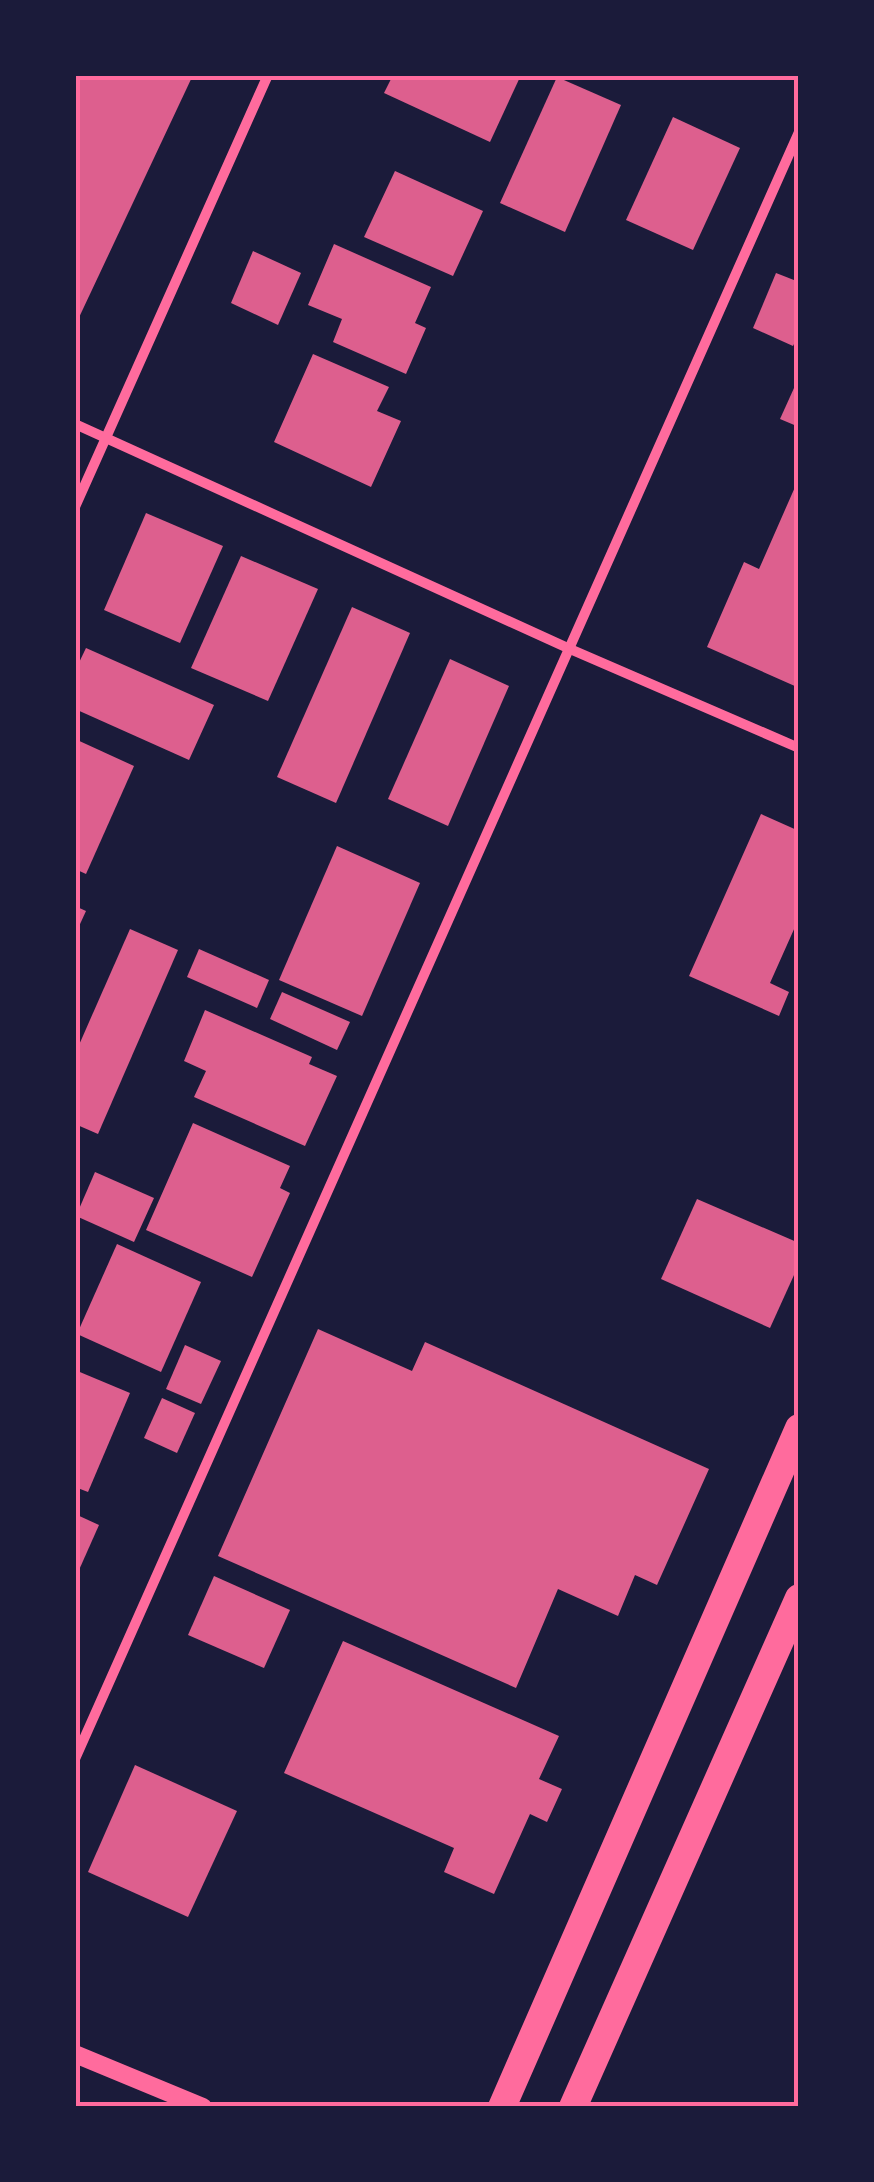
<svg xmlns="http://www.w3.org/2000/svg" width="874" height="2182" font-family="Helvetica,sans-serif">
<rect width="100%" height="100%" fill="#1b1b3a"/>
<g fill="#dd5f8e">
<polygon points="75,75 193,75 75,326"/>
<polygon points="393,75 521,75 490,142 384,93"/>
<polygon points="557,77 621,105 565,232 500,203"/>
<polygon points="673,117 740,148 693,250 626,220"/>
<polygon points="395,171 483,211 453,276 364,237"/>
<polygon points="334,244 431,287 415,323 426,328 406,374 333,342 342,319 308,305"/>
<polygon points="253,251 301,273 278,325 231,303"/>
<polygon points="776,273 799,282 799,334 793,346 753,328"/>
<polygon points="313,354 389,387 377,411 401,421 371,487 274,442"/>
<polygon points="799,377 799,427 780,419"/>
<polygon points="799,478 799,682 797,687 707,647 744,562 759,569"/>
<polygon points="146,513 223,546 180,643 104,610"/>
<polygon points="241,556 318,589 268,701 191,668"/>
<polygon points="352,607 410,633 336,803 277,777"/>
<polygon points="86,648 214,705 189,760 75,709 75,671"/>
<polygon points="450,659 509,686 448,826 388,799"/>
<polygon points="75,739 134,766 86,874 75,869"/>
<polygon points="761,814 799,831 799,918 770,983 789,992 779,1016 689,976"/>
<polygon points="337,846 420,883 362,1016 279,980"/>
<polygon points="75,906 86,911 75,935"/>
<polygon points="130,929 178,950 98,1134 75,1124 75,1054"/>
<polygon points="199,949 269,980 257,1008 187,977"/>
<polygon points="282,992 350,1022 337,1050 270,1019"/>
<polygon points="205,1010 312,1057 309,1064 337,1076 305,1146 194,1097 206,1071 184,1061"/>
<polygon points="193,1123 290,1166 280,1188 290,1193 252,1277 146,1230"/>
<polygon points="95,1172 154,1198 134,1242 76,1216"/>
<polygon points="697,1199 799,1243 799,1264 770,1328 661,1279"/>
<polygon points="117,1244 201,1282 161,1372 77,1334"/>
<polygon points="318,1329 412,1371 425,1342 709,1469 657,1585 635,1575 618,1616 558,1589 516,1688 218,1556"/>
<polygon points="185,1345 221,1361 201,1404 166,1389"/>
<polygon points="75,1370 130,1393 88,1492 75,1487"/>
<polygon points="162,1398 195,1413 177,1453 144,1438"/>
<polygon points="75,1514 99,1525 75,1579"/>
<polygon points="214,1576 290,1610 264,1668 188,1635"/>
<polygon points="343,1641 559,1736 539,1779 562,1789 547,1822 530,1814 494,1894 444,1872 454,1848 284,1773"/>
<polygon points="135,1765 237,1811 188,1917 88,1872"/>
</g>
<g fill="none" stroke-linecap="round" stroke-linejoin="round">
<g stroke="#ff6b9d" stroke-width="10">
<polyline points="75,424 570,649 799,748"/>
<polyline points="75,507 268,75"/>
<polyline points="75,1759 799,132"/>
</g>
<polyline stroke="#ff6b9d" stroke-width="18" points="75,2054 203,2107"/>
<g stroke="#ff6b9d" stroke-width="28">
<polyline points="502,2107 799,1428"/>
<polyline points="573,2107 799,1598"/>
</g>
</g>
<rect width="874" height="2182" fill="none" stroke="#1b1b3a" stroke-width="155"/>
<rect x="78" y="78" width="718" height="2026" fill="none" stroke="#ff6b9d" stroke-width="4"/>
</svg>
